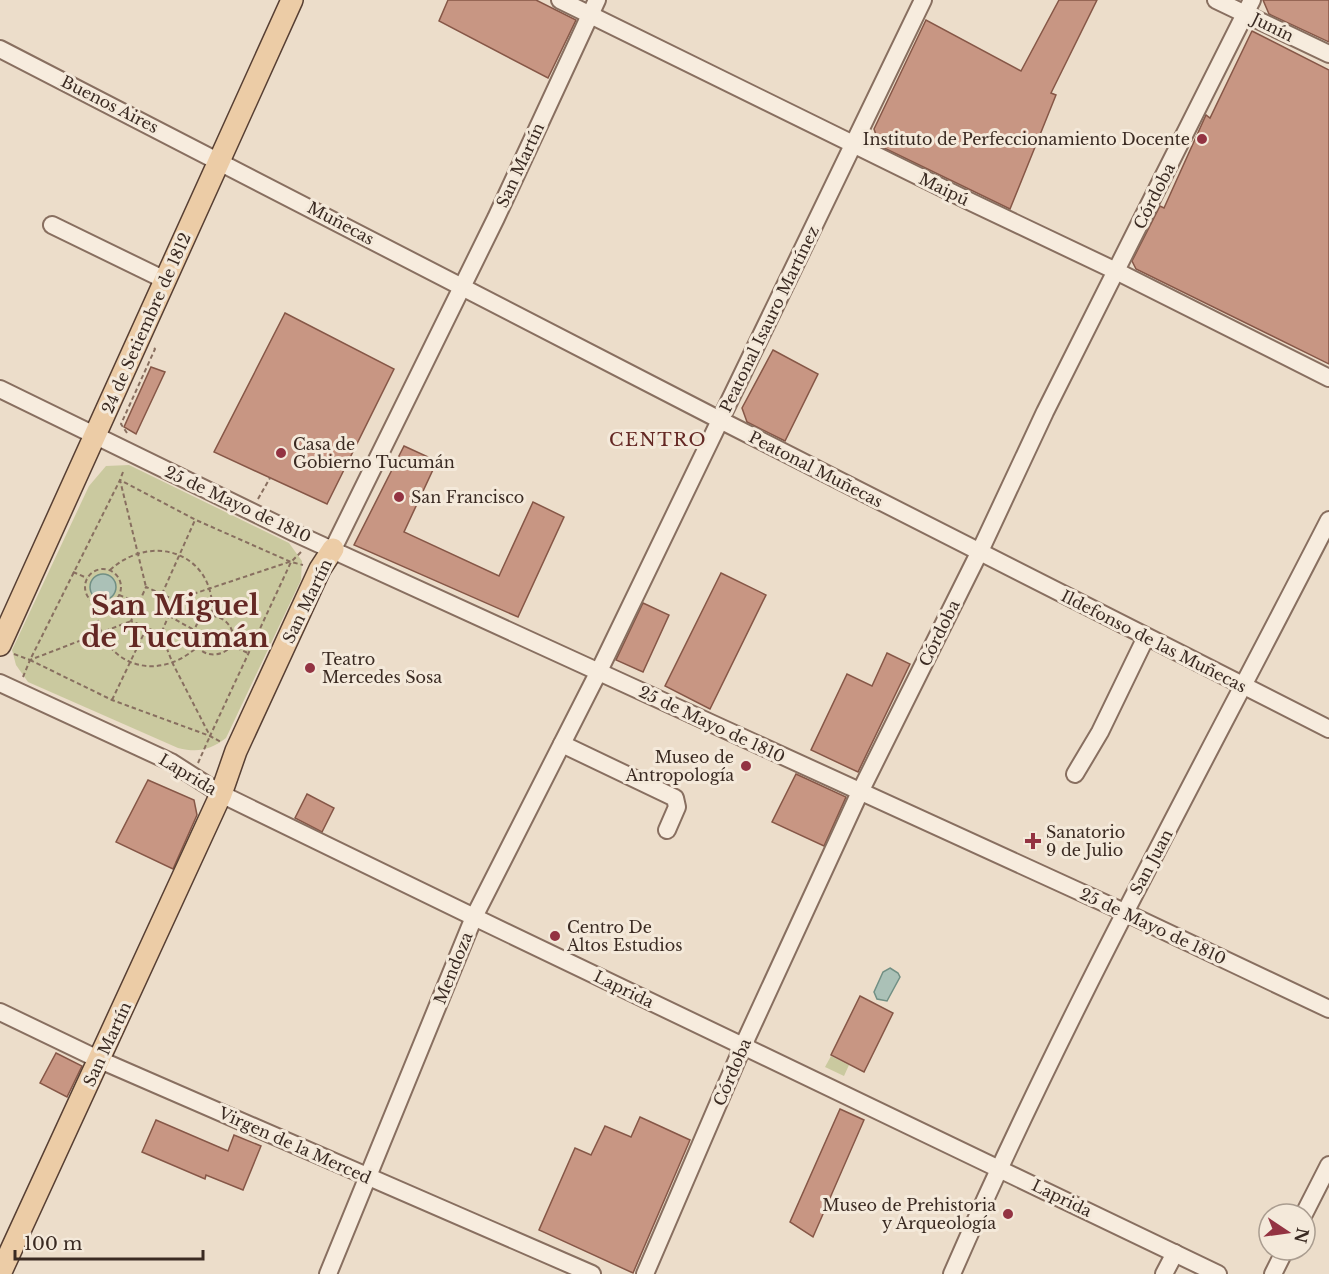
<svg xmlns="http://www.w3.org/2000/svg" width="1329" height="1274" font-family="'Libre Baskerville',serif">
<rect width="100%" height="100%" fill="#ecddca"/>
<g fill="#cac99f">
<path d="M 129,465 L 289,543 L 302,561 L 301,580 L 226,738 C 210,750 198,753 178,748 L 28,682 L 16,665 L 12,650 L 89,486 L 106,466 Z"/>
<polygon points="831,1056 849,1065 844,1076 825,1067"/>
</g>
<g fill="#abc1b7" stroke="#718f84" stroke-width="1.5">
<circle cx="103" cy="587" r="13"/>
<polygon points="890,968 898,973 900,977 887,1001 877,999 874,992 883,972"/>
</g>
<g fill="#c89683" stroke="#865747" stroke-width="1.5">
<polygon points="448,0 536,0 576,20 548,78 439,21"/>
<polygon points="1059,0 1097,0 1051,93 1056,95 1010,209 880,146 874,129 926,20 1021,71"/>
<polygon points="1263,0 1329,0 1329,42 1269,14"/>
<polygon points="1252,31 1329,70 1329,364 1136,269 1132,261 1160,206 1164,208 1206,115 1210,118"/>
<polygon points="285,313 394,369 327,504 214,452"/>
<polygon points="773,350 818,374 785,441 747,422 742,408"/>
<polygon points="151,367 165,372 136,434 124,427"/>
<polygon points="404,446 437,461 404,532 499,576 533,502 564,517 518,617 354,545"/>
<polygon points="721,573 766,595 710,709 665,686"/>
<polygon points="643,603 669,615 643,672 616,660"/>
<polygon points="887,653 910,664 858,772 811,750 847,674 872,686"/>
<polygon points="796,774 846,797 824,846 772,822"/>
<polygon points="148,780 194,800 197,815 173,869 116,842"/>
<polygon points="307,794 334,808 322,832 295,818"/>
<polygon points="860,996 893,1013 864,1072 831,1055"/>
<polygon points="56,1053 82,1066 67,1097 40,1083"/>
<polygon points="840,1109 864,1120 813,1237 790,1222"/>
<polygon points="640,1117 690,1140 633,1273 539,1230 575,1148 591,1155 605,1126 631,1137"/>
<polygon points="156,1120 228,1151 234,1135 261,1146 243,1190 206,1175 205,1179 142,1152"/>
</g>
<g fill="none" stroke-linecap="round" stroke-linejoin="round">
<defs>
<g id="minor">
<polyline points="560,0 973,203 1116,271 1329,378"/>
<polyline points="1216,0 1329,54"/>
<polyline points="0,49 720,420 1329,729"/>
<polyline points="52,225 165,280"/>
<polyline points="0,389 295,533 1124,912 1329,1009"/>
<polyline points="333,549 496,218 597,0"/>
<polyline points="0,683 171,762 221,794 474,917 1218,1274"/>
<polyline points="562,744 675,798 677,807 667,830"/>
<polyline points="1075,774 1100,732 1146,637"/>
<polyline points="0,1012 100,1060 592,1274"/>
<polyline points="1304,1214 1329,1165"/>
<polyline points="328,1274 474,917 599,671 923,0"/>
<polyline points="645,1274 743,1046 860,792 980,551 1045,412 1252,0"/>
<path d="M 952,1274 C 1064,1016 1201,770 1329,520"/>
<polyline points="1164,1274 1175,1253"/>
<polyline points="1273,1274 1285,1250"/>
</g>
<g id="major">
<polyline points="0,645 292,0"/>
<polyline points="0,1274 221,794 236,751 320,569 333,549"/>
</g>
</defs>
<use href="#minor" stroke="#886f60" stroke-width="20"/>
<use href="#major" stroke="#573f33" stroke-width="24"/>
<g stroke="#886f60" stroke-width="2" stroke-dasharray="4.5 3" stroke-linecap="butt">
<polyline points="127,433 121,424 155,349 153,347"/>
<polyline points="123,472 120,480 146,587"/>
<polyline points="258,499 270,478"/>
<polyline points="301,552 291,562 210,736 112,700 30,660 120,480 196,520 291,562 303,565"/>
<circle cx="103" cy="587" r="18"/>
<path d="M 110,570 C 153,531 217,554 212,616 L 198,622 L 194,630"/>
<polyline points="73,572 87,578"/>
<polyline points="162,594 195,520"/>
<polyline points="119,595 139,603"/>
<polyline points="175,600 161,634 131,621 146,587 175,600 289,562"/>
<path d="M 96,605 C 97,663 154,685 196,648"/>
<path d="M 169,616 L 194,630 C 191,653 215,663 232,646 L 248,653"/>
<path d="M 212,616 C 227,617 237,631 232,646"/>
<polyline points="161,634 173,664 210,736 221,742"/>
<polyline points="14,654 30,660 131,621"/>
<polyline points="23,677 30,660"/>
<polyline points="112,700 147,627"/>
<polyline points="198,763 210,736"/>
</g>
<use href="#minor" stroke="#f7ecde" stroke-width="16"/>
<use href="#major" stroke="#eccca6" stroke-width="21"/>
</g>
<g fill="#933342" stroke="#f4e9da" stroke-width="2">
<circle cx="1202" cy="139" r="6"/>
<circle cx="281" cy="453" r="6"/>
<circle cx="399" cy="497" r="6"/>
<circle cx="310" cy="668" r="6"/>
<circle cx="746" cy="766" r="6"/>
<path d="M1030 832h6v6h6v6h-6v6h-6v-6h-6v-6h6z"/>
<circle cx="555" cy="936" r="6"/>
<circle cx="1008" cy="1214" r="6"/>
</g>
<g text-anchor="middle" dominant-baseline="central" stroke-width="6" stroke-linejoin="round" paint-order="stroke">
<g font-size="16" fill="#3a2a22" stroke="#f4e9da">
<text transform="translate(1273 27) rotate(26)">Junín</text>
<text transform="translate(110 104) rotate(27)">Buenos Aires</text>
<text transform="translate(520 165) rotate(-65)">San Martín</text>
<text transform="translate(944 189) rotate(26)">Maipú</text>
<text transform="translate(1154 196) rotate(-63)">Córdoba</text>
<text transform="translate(341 223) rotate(28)">Muñecas</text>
<text transform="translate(769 319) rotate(-64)">Peatonal Isauro Martínez</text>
<text transform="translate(146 323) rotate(-66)">24 de Setiembre de 1812</text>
<text transform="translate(816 469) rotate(27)">Peatonal Muñecas</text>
<text transform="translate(238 504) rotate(25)">25 de Mayo de 1810</text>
<text transform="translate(307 601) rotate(-64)">San Martín</text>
<text transform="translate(939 633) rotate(-64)">Córdoba</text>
<text transform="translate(1154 641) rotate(27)">Ildefonso de las Muñecas</text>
<text transform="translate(712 724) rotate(25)">25 de Mayo de 1810</text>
<text transform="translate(188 774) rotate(31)">Laprida</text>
<text transform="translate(1151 862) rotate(-62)">San Juan</text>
<text transform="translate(1153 926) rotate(25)">25 de Mayo de 1810</text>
<text transform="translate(453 968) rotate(-68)">Mendoza</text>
<text transform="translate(624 989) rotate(26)">Laprida</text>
<text transform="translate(107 1044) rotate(-65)">San Martín</text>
<text transform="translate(732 1072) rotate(-67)">Córdoba</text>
<text transform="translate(295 1145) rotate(24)">Virgen de la Merced</text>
<text transform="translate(1062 1198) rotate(26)">Laprida</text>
</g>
<g font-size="16" fill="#3a2a22" stroke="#f4e9da" text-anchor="start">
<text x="1190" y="139" text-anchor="end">Instituto de Perfeccionamiento Docente</text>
<text x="293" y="444">Casa de<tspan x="293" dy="18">Gobierno Tucumán</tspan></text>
<text x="411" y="497">San Francisco</text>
<text x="322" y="659">Teatro<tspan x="322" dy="18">Mercedes Sosa</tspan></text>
<text x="734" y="757" text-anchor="end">Museo de<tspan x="734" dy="18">Antropología</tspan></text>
<text x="1046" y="832">Sanatorio<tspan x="1046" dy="18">9 de Julio</tspan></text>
<text x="567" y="927">Centro De<tspan x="567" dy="18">Altos Estudios</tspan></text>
<text x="996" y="1205" text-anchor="end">Museo de Prehistoria<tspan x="996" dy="18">y Arqueología</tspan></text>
</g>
<g font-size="18" letter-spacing="1.5" fill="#642824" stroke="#f4e9da">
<text x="658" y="440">CENTRO</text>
</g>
<g font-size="28" font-weight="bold" fill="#642824" stroke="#f4e9da">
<text x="175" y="605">San Miguel<tspan x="175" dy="32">de Tucumán</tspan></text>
</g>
</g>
<g transform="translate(1287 1232) rotate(103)"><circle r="28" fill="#f4e9da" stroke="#aa9d90" stroke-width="1.5"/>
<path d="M0-4.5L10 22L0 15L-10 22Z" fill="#933342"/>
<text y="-9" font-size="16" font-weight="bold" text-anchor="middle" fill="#3a2a22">N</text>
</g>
<path d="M15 1250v9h188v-9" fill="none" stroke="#3a2a22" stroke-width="3"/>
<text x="24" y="1250" font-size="18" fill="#3a2a22" stroke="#f4e9da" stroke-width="4.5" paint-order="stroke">100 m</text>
</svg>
